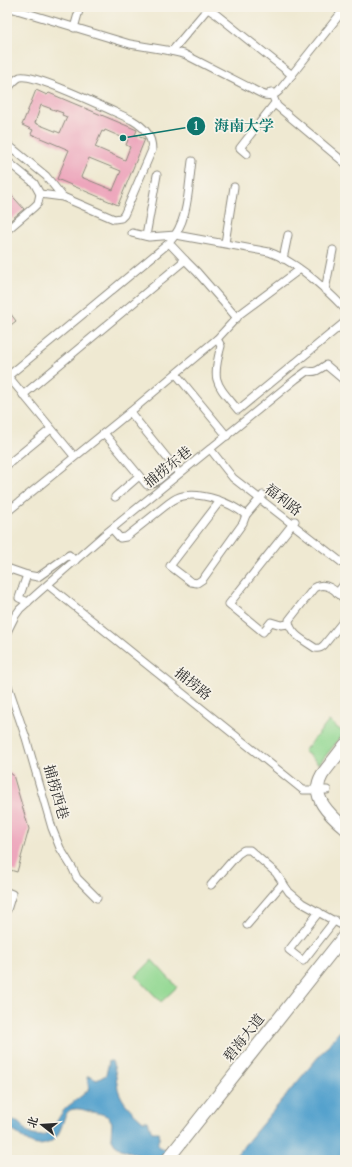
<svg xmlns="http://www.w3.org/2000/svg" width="352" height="1167" font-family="Cardo,'Noto Serif SC',serif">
<rect width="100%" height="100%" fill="#f7f3e8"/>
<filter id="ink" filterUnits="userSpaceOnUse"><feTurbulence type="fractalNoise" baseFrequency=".025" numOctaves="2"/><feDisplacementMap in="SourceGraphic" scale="8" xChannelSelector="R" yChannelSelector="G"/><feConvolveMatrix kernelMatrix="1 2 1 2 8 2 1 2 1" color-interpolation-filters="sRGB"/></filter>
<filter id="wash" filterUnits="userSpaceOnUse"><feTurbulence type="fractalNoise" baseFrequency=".012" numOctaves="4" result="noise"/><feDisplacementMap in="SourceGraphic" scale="16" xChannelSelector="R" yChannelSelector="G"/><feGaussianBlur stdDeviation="0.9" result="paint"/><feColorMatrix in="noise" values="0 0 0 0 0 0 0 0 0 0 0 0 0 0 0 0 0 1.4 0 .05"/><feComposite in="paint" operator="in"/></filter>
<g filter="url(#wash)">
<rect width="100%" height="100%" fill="#efe9d2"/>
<g fill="#92d892" stroke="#5e825e">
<polygon points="329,721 344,733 319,764 304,751"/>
<polygon points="152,960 177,987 161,1002 136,976"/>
</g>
<g fill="#54a2cd" stroke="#40667c">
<polygon points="345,1025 345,1160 232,1160"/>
<path d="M 109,1061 L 112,1061 C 116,1070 116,1079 118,1089 C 122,1103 133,1112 143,1121 L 148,1121 L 152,1132 L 159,1132 C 161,1137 157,1140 158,1145 L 176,1160 L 148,1160 L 139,1155 L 121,1149 L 115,1145 L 112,1140 L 111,1136 L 112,1123 C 109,1114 101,1114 92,1112 C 86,1111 81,1108 74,1109 C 59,1110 67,1138 45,1144 C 27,1149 22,1132 7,1129 L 7,1120 C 11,1121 16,1121 19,1123 C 24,1127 26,1133 33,1135 C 53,1140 55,1119 66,1108 C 73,1102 81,1097 88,1090 L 89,1086 L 87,1078 L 88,1076 L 97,1080 L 106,1075 Z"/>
</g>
<g id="blocks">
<g fill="#eda6bc" fill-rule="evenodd">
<path d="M 36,90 L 47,95 L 49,93 L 137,130 L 135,135 L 145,139 L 118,205 L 57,179 L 69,150 L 31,134 L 33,130 L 22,125 ZM 41,105 L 63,113 L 62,115 L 67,117 L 60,133 L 35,123 ZM 105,130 L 128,140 L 126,145 L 130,147 L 125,160 L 95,147 L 102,131 L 104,132 ZM 89,158 L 121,171 L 113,190 L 81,177 Z"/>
<polygon points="7,190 24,209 7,223"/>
<polygon points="7,309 16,321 7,328"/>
<polygon points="7,771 13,775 29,829 17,872 7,869"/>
</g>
</g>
</g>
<g filter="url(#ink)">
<use href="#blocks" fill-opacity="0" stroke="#8d8a7e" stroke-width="1"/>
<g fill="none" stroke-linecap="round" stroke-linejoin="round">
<defs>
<g id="minor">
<path d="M 7,7 L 130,44 L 166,50 L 184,54 L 262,94 C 269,97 274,96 279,91 L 345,8"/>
<polyline points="205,7 217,15 292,75"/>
<polyline points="74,28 80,7"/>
<polyline points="172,51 209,7"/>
<path d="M 7,90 C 10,86 15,79 20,77 C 35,73 114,112 132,120 C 144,127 152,135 152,150 L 124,215 L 121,218 L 114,219 L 63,197 L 46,176 L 7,144"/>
<polyline points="271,92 277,106 345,163"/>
<polyline points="247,154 240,148 275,103"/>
<polyline points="7,161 34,183 40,194 38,203 34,207 7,230"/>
<polyline points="40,194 63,197"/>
<path d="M 132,233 L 149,237 L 176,235 L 269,252 C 297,262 325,288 345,309"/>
<polyline points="146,236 157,175"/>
<polyline points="169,243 185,260"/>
<polyline points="225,243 234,187"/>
<polyline points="283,259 288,235"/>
<polyline points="325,290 333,250"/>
<path d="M 217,339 L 221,346 C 211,382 216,383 238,410 L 345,322"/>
<polyline points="176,374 227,436"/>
<polyline points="8,376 74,456"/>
<path d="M 7,377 L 169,243 C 189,221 188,190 192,161"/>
<polyline points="23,395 185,260 197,272 237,318"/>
<polyline points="130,412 176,469"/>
<polyline points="104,433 147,485 157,481 174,467"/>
<polyline points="211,450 233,478 345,565"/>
<polyline points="7,465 51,429"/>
<polyline points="115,497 139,476"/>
<polyline points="220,501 170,566 191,582 197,583 203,579 243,523 246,515"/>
<polyline points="7,512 130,412 217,339 240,314 299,270"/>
<path d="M 112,529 L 120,538 L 126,537 L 169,503 C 173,500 178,497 183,496 C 203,492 231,503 246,515 L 263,495"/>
<polyline points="7,568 27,575 38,577 69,555 75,561"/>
<polyline points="27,575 19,598 28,602"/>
<polyline points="48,585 303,790 327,790"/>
<polyline points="337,593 345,583"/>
<path d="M 345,600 C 337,592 326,580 314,588 L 289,620 C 289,634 305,641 315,648 C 319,649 321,648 324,645 L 345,619"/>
<polyline points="289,624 281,625 271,622 263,632 229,604 295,521"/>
<path d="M 7,632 L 15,616 L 20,609 L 39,592 L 104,535 L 296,379 L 307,371 C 315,373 319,370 326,365 L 345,381"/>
<polyline points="7,683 26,738 52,828 60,848 73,869 77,878 97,898"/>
<polyline points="211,885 238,854 244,850 250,850 276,873 289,892 302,903 345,927"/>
<polyline points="7,892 12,894 7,910"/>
<polyline points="319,912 289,950 303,961 335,920"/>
<polyline points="247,925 283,883"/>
</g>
<g id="primary">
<path d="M 345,745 C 338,755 329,765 322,775 C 309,797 330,815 345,828"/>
<polyline points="167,1160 345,935"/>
</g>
</defs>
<use href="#minor" stroke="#8d8a7e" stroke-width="9"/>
<use href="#primary" stroke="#8d8a7e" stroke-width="14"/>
<use href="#minor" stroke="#fff" stroke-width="7"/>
<use href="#primary" stroke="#fff" stroke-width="12"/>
</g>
</g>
<g text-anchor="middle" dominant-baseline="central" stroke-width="3.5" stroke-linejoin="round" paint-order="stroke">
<g font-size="14" fill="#2b2b2b" stroke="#f7f3e8">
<text transform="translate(168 467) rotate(-39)">捕捞东巷</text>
<text transform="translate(283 500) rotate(38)">福利路</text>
<text transform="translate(193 684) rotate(39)">捕捞路</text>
<text transform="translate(56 792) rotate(74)">捕捞西巷</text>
<text transform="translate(244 1038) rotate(-52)">碧海大道</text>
</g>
</g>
<path fill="none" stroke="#0f766e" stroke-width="1.5" d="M123 138L196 126"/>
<g fill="#0f766e" stroke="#f7f3e8" stroke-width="1.5">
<circle cx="123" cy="138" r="4"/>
<circle cx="196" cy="126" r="10"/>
</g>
<g font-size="12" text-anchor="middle" font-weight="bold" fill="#fff">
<text x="196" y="130">1</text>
</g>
<g font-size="15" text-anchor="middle" font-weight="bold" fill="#0f766e" stroke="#f7f3e8" stroke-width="3.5" stroke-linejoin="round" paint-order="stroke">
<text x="244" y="131">海南大学</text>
</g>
<rect width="352" height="1167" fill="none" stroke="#f7f3e8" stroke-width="24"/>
<g transform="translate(42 1125) rotate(287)" stroke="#f7f3e8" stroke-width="3" paint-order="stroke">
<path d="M0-3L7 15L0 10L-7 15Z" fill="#2b2b2b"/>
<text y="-6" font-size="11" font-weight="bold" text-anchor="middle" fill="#2b2b2b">北</text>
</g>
</svg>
